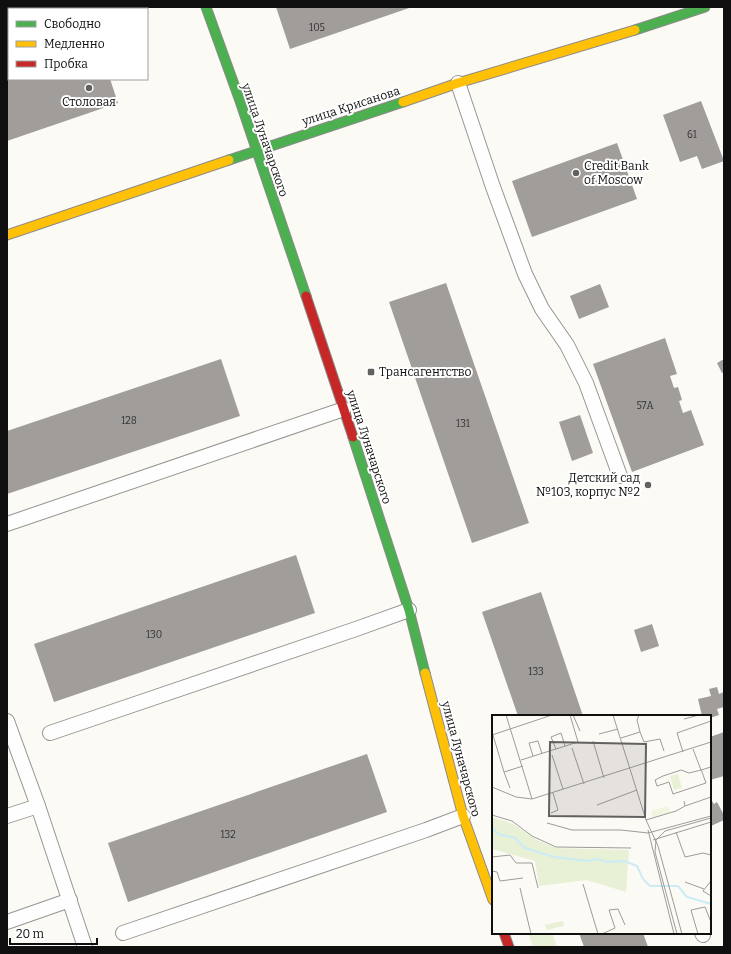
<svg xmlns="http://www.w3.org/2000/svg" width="731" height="954" font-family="Bitter,serif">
<rect width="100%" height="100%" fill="#fcfaf5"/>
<polygon fill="#e8f1d5" points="528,933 552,933 557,947 533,947"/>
<g fill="#a09d9a">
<polygon points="7,7 88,7 88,9 9,9 9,43 7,38"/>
<polygon points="276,7 412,7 290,49"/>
<polygon points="9,49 9,79 110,79 118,103 7,141 7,50"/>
<polygon points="701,101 724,161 702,169 697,156 680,162 663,115"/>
<polygon points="617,143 637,199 532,237 512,181"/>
<polygon points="446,283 529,523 472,543 389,302"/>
<polygon points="600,284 609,307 579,319 570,296"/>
<polygon points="665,338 677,374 670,376 674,388 678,387 682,400 679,401 683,413 691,410 704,445 632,472 593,364"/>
<polygon points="221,359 240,416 7,494 7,431"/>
<polygon points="724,359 724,372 722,373 717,363"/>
<polygon points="580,415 593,453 572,461 559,422"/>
<polygon points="296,555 315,613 54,702 34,644"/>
<polygon points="541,592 583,716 518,716 482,612"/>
<polygon points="652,624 659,646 641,652 634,630"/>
<polygon points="717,687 719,694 724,692 724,707 717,709 719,715 710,718 710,716 702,716 698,699 711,696 709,689"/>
<polygon points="724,732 724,776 710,780 710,737"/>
<polygon points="367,754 387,812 128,902 108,843"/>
<polygon points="710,798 714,804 717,802 724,815 724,820 711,826 710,824"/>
<polygon points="579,933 643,933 648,947 584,947"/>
</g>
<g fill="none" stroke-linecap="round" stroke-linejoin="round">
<defs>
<g id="lane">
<polyline points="458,83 493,187 525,274 542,309 567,345 586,383 620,476"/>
<polyline points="7,524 344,409"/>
<polyline points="7,721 38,806 85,947"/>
<polyline points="50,733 356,629 409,610"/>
<polyline points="7,816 38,806"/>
<polyline points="7,922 70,900"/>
<polyline points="123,933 426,830 463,816"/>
<polyline points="702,933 703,935"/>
</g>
<g id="fast">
<polyline points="206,7 240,101 306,296"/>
<polyline points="635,30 705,7"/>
<polyline points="229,160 403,102"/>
<polyline points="353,437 409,610 425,673"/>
</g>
<g id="slow">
<polyline points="403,102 458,83 635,30"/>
<polyline points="7,235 229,160"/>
<polyline points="425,673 463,816 493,900"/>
</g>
<g id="jam">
<polyline points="306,296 353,437"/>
<polyline points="504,933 509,947"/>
</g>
</defs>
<use href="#lane" stroke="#969593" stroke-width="16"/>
<use href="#fast" stroke="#8c8b89" stroke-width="11"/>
<use href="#slow" stroke="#8c8b89" stroke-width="11"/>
<use href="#jam" stroke="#8c8b89" stroke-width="11"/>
<use href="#lane" stroke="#fffefe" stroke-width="14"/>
<use href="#fast" stroke="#4caf50" stroke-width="9"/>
<use href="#slow" stroke="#ffc107" stroke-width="9"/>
<use href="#jam" stroke="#c62828" stroke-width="9"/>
</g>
<g fill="#626160" stroke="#fff" stroke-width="1.5">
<circle cx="89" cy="88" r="4"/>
<circle cx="576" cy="173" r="4"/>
<rect x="367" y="368" width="8" height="8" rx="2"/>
<circle cx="648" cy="485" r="4"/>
</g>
<g text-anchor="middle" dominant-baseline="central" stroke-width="4" stroke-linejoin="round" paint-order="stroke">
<g font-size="10" fill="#333232">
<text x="317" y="28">105</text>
<text x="692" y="135">61</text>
<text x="645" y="406">57А</text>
<text x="129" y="421">128</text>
<text x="463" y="424">131</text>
<text x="154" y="635">130</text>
<text x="536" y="672">133</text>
<text x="228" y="835">132</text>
</g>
<g font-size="12" fill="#0f0f0f" stroke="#fff" text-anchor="start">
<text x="89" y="102" text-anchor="middle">Столовая</text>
<text x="584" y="166">Credit Bank<tspan x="584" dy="14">of Moscow</tspan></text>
<text x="379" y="372">Трансагентство</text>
<text x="640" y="478" text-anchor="end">Детский сад<tspan x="640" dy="14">№103, корпус №2</tspan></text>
</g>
<g font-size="12" fill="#0f0f0f" stroke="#fff">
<text transform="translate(351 106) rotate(-18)">улица Крисанова</text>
<text transform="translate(265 140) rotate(71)">улица Луначарского</text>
<text transform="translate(369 447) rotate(72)">улица Луначарского</text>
<text transform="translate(461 759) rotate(75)">улица Луначарского</text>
</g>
</g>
<g transform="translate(492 715)">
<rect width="219" height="219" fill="#fcfaf5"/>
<path d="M 186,59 L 190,73 L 182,75 L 178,61 ZM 0,102 L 21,109 L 45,125 L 64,133 L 137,135 L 134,177 L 95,165 L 47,171 L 43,146 L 0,134 ZM 71,206 L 72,211 L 55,215 L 53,210 Z" fill="#e8f1d5"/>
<path d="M 176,91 L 178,97 L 161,103 L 159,96 Z" fill="#f1f5df"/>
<path fill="none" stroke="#cbebf6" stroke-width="2" d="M 0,112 L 6,119 L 23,123 L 33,133 L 62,142 L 95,146 L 106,144 L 115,147 L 133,146 L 145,151 L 151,164 L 158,171 L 186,171 L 195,182 L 219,189"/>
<path fill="none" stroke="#9d9c99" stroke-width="1" d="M 14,0 L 40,84M 81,0 L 88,16M 121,0 L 154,105 L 166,131 L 190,219M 192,4 L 207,0M 148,17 L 152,27 L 168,24 L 172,36M 107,19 L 126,14M 0,20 L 60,0M 1,20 L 12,57 L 31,51M 129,23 L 148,17 L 145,5 L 147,0M 101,26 L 112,63M 80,33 L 92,69M 64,34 L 59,22 L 69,18 L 73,31M 201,34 L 209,55 L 210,57 L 214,68 L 181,79 L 177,67 L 165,71 L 163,65 L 171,61 L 189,55 L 197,58 L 209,55 L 219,52M 191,37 L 185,18 L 219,6M 60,40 L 71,74M 41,41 L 37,28 L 46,26 L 50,39M 29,45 L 86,27 L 78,0M 12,57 L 18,73M 0,72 L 24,82 L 40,84 L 219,27M 105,90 L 145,75M 193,91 L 219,82M 59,98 L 66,95 L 61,78M 0,100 L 20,106 L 40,121 L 64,132 L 139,133M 154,105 L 184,96 L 193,91 L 192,86M 55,108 L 80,115 L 129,115 L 156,118M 156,115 L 182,219M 184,117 L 193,142 L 211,138 L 219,140M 156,118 L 219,101M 161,125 L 219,107M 0,142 L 18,140 L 24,148 L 40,148 L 46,173M 0,156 L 5,157 L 8,166 L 31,163M 219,166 L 211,176 L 219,181M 193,167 L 212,174M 91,169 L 106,219M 28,173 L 39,219M 110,219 L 123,213 L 117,195 L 126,194 L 133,210M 185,219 L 163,137 L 164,125 L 173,116 L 219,103M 206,219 L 199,195 L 213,192 L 219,207"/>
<path fill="#626160" fill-opacity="0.15" stroke="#626160" stroke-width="2" d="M 58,27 L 154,29 L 153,102 L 57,101 Z"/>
<rect width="219" height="219" fill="none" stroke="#0f0f0f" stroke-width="2"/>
</g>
<rect width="731" height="954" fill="none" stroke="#0f0f0f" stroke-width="16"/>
<rect x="8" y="8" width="140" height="72" fill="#ffffff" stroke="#9f9f9f"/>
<rect x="16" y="21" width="20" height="6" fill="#4caf50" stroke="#9f9f9f"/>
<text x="44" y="28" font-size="12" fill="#0f0f0f">Свободно</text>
<rect x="16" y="41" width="20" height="6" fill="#ffc107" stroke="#9f9f9f"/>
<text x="44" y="48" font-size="12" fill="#0f0f0f">Медленно</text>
<rect x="16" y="61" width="20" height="6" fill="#c62828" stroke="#9f9f9f"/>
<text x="44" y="68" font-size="12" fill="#0f0f0f">Пробка</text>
<path d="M10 938v6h87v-6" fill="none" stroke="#0f0f0f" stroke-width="2"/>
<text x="16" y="938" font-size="12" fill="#0f0f0f" stroke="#ffffff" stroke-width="3" paint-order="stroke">20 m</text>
</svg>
